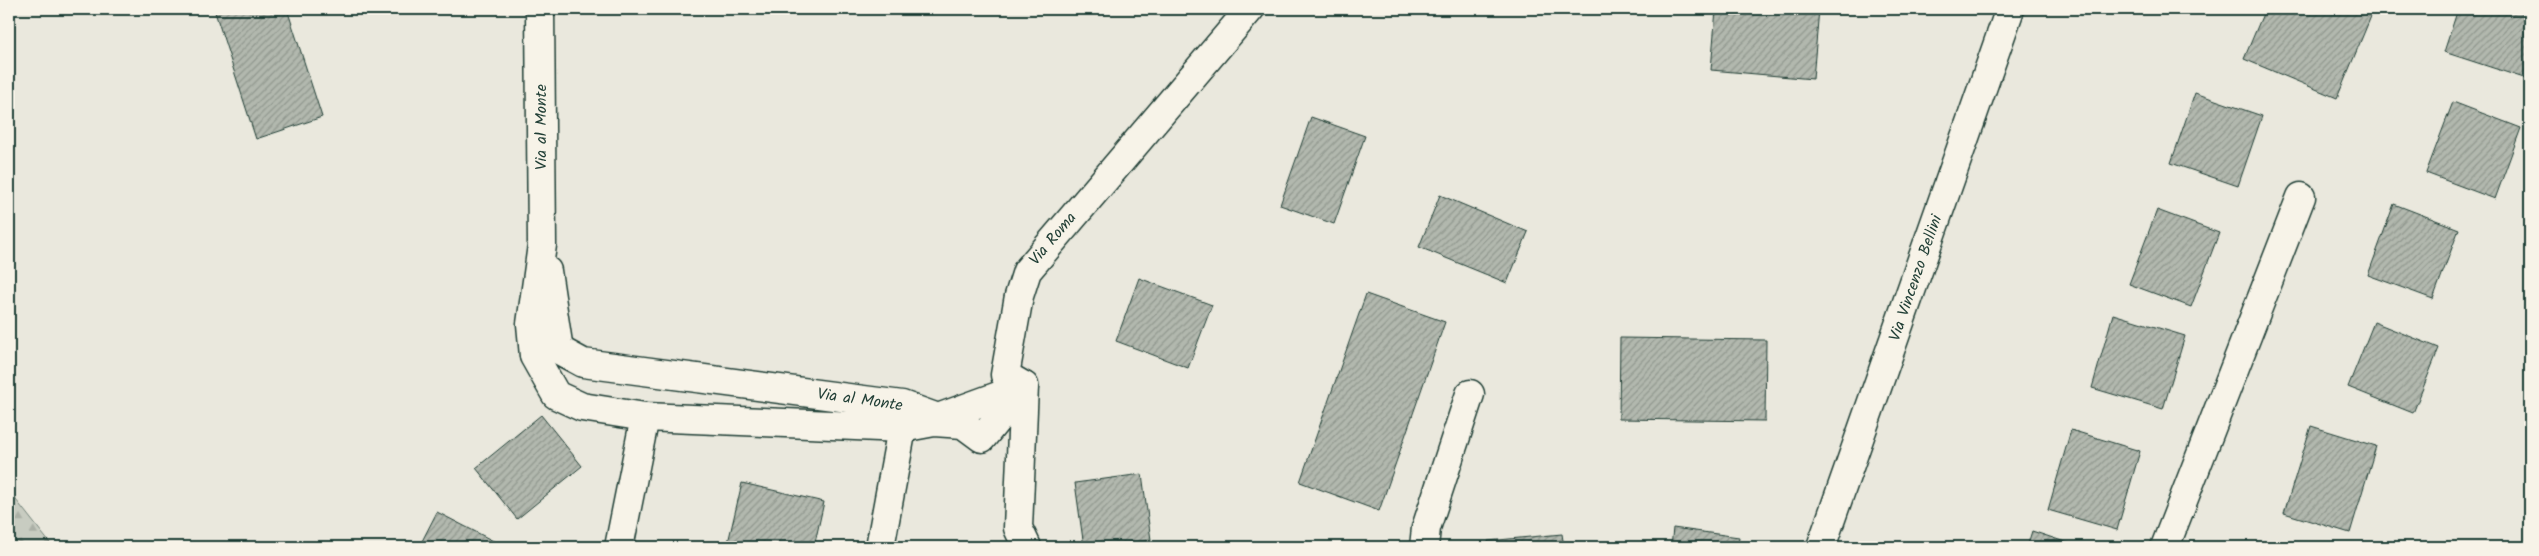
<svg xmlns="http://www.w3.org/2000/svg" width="2539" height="556" font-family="Kalam,sans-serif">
<defs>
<pattern id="forest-firs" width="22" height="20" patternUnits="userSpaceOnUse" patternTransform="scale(1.25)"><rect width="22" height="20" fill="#c8ccc1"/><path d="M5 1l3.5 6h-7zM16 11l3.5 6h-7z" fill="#abb0a6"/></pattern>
<pattern id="building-hatch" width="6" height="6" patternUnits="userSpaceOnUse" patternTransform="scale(1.25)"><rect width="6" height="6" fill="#b2b8ae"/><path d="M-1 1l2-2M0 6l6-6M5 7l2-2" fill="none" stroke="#90978e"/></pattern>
</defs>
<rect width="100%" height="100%" fill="#eae8dd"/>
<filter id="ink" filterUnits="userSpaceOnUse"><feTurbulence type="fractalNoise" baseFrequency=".02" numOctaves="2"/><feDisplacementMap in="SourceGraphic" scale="10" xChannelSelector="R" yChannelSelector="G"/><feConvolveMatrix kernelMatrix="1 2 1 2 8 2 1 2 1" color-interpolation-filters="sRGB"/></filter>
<g filter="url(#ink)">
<polygon fill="url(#forest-firs)" stroke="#74847a" points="9,491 53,547 9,547"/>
<g fill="url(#building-hatch)" stroke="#1f3d34">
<polygon points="214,9 287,9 322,117 256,139"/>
<polygon points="1716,9 1819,9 1813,79 1711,70"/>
<polygon points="2265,9 2374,9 2337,98 2244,59"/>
<polygon points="2458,9 2530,9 2530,69 2527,79 2444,52"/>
<polygon points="2195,93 2262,116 2238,186 2171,163"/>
<polygon points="2453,102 2521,128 2495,199 2426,173"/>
<polygon points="1311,117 1365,136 1334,224 1280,205"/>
<polygon points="1440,195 1528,232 1507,283 1419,247"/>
<polygon points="2394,204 2459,229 2433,299 2368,275"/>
<polygon points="2157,210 2219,233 2191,307 2129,284"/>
<polygon points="1139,278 1212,305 1188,368 1116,341"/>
<polygon points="1366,294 1445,322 1379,511 1300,482"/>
<polygon points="2113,314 2185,336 2163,409 2092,388"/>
<polygon points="2374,322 2439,348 2413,413 2348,387"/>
<polygon points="1620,338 1766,340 1765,421 1619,419"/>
<polygon points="541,415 582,466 517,519 476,468"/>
<polygon points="2311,426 2376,446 2350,533 2284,513"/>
<polygon points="2071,430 2140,451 2117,530 2048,510"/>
<polygon points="1142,474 1151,540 1084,547 1075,483"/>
<polygon points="742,483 824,502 814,547 727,547"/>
<polygon points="437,512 505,547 419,547"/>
<polygon points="1673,528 1739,537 1738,547 1671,547"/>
<polygon points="2032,531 2080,547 2027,547"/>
<polygon points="1562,534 1564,547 1489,547 1488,541"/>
<polygon points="2277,539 2297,547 2274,547"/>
</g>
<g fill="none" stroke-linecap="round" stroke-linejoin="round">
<defs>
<g id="minor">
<polyline points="540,9 542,245 531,324 534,356 556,395 582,407 645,417 902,428 934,422 963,424 982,438 1024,386"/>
<polyline points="547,271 559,350 583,363 902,405 938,418 1023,387"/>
<polyline points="619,547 645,417"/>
<polyline points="880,547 902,428"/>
<polyline points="1027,547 1018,528 1024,386 1005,375 1019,296 1027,271 1250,9"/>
<polyline points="1424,547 1426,528 1470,394"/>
<polyline points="1821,547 2010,9"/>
<polyline points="2165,547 2301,197"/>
</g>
</defs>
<use href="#minor" stroke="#1f3d34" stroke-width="31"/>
<use href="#minor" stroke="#f7f3e8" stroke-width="28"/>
</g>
</g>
<g text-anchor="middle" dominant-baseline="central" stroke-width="4" stroke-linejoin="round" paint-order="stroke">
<g font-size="16" fill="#1f3d34" stroke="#f7f3e8">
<text transform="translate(541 127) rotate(-90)">Via al Monte</text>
<text transform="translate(1053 239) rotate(-50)">Via Roma</text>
<text transform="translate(1916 278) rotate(-71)">Via Vincenzo Bellini</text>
<text transform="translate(860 400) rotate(8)">Via al Monte</text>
</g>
</g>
<rect width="2539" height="556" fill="none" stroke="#f7f3e8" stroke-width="30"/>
<rect x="15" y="15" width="2509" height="526" fill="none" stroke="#1f3d34" stroke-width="2" filter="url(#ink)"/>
</svg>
